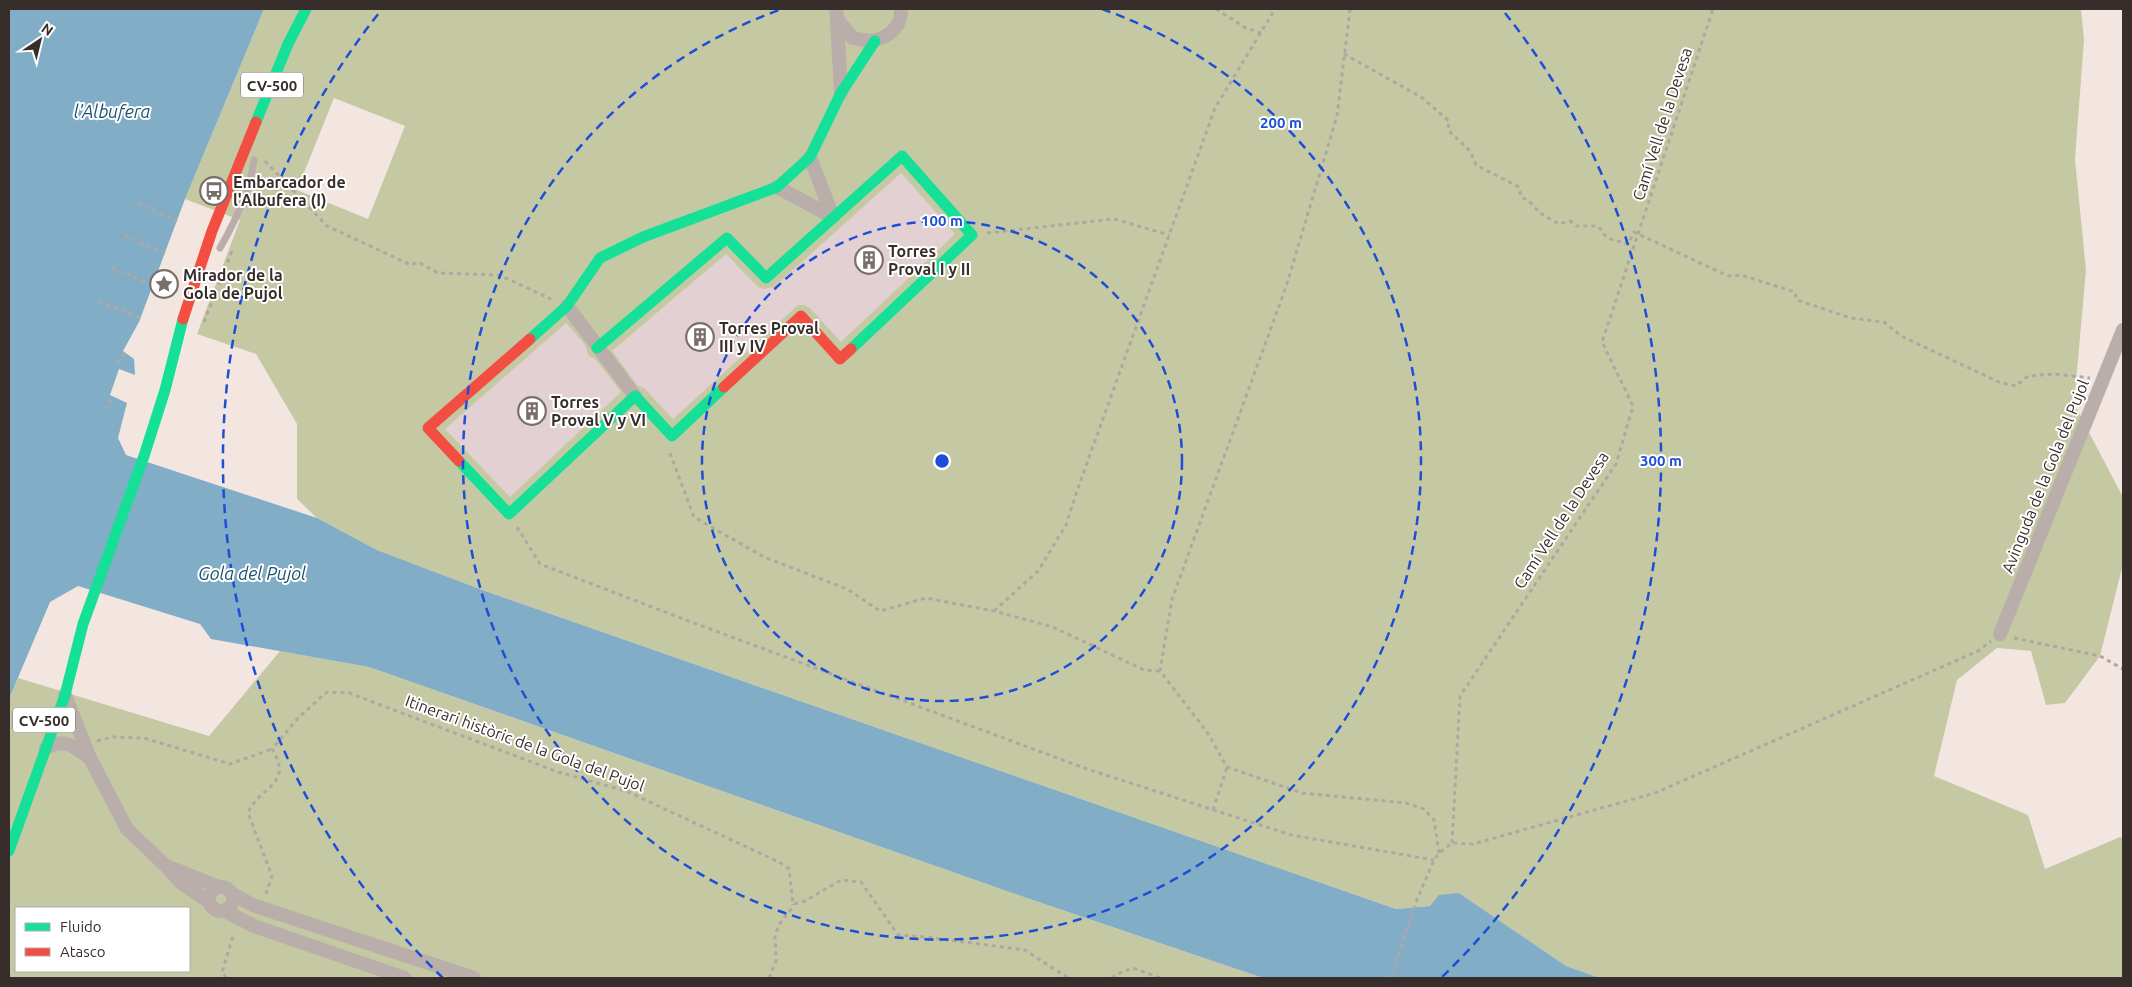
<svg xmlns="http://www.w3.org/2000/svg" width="2132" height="987" font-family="Ubuntu,sans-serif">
<rect width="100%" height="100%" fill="#f3e6e1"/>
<g fill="#c5c9a3" fill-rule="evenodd">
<path d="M 264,9 L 2081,9 L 2084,40 L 2075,159 L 2086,270 L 2074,404 L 2123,497 L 2123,564 L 2100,656 L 2065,703 L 2046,705 L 2031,651 L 1997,648 L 1957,680 L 1934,776 L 2028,815 L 2045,869 L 2120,837 L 2123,838 L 2123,978 L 1600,978 L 1566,966 L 1459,893 L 1430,906 L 1396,909 L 485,591 L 377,550 L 317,518 L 297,499 L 297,424 L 256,354 L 197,334 L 240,220 L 185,199 ZM 334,98 L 405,126 L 368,219 L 297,190 Z"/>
<path d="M 280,651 L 369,667 L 1018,895 L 1263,978 L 9,978 L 9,699 L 18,678 L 209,736 ZM 16,908 L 189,908 L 189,971 L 16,971 Z"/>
</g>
<polygon fill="#81adc6" points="9,9 264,9 185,199 139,322 123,351 134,359 135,375 119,369 110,395 127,403 118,438 126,455 317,518 377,550 485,591 1396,909 1430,906 1439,895 1459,893 1566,966 1600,978 1263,978 1018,895 369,667 211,639 200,624 78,586 50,602 9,699"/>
<g fill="#e3d0d3">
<polygon points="901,173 955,234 841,342 810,308 804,305 798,305 673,419 644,388 637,385 612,351 726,254 758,287 763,289 774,287"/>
<polygon points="566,323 586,346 588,355 596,360 621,392 510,497 445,429"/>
</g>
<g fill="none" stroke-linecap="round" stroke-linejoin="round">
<g stroke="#b0a6a3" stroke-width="3" stroke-dasharray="4 4" stroke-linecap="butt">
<polyline points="1216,9 1246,28 1261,33"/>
<polyline points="1350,9 1337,116 1286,287 1172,599 1160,671 1207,732 1227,767 1302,793 1406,803 1424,809 1434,820 1439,853"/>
<polyline points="1344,54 1421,97 1449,121 1448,130 1470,151 1476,165 1519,187 1521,197 1529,201 1540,213 1559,224 1570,221 1576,226 1598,226 1607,238 1628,244 1634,232 1638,234 1728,276 1741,275 1795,292 1797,300 1851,318 1884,322 1901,336 2001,383 2016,386 2028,376 2054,374 2090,378"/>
<polyline points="265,161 327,226 411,265 418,262 438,273 499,275 551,299"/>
<polyline points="137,204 177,221"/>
<polyline points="987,233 1114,219 1169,235"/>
<polyline points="125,236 165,253"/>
<polyline points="112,268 153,285"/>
<polyline points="99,301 141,318"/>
<polyline points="204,322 232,251"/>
<polyline points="117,363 125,353"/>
<polyline points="107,410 112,396"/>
<polyline points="670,453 694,517 764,557 847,589 880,611 926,598 994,611 1053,627 1144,670 1160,671"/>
<polyline points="517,527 540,564 678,617 1087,769 1291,835 1434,860"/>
<polyline points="994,611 1038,571 1066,525 1078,488 1215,108 1275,9"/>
<polyline points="2014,638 2100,656 2123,669"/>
<polyline points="97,741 113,737 144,738 230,764 272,749"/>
<polyline points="1213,810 1227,767"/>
<polyline points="1452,843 1460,696 1616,464 1633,406 1602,342 1713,9"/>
<path d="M 266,894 L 272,876 L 248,813 C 258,787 295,785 272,749 L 299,717 L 327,692 L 349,693 L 558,772 L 626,791 L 779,862 L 789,869 L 793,904 L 805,901 L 841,880 L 861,882 L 898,935 L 926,937 L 1025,950 L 1068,978"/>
<polyline points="226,978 222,972 234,933"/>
<polyline points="769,978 776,961 775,934 782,920 793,907 793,904"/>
<polyline points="1112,978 1115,975 1133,968 1160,978"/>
<polyline points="1391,978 1416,902 1434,860 1439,853 1452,843 1473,844 1655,793 1978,651 1991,641"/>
</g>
<path stroke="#baaeab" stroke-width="7" d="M 220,248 C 235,222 250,190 254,160"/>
<g stroke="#baaeab" stroke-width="14">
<path d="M 836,9 L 837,19 L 853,38 C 860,39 870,42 876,40 C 891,36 902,24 901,9"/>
<polyline points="837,19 841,93"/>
<polyline points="810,157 833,217"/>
<polyline points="777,187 833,217"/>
<polyline points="567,306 635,396"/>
<polyline points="2000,634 2123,330"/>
<polyline points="65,695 90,758 127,829 166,866 180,882 209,902"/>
<path d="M 46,748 C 65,737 74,747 90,758"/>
<polyline points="169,867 219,887"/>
<circle cx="221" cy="899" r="12"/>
<polyline points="232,894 255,906 474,978"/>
<polyline points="225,911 254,926 405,978"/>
</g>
<g stroke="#16e098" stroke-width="11">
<polyline points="256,122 288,44 306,9"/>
<polyline points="530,339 567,306 600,258 643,237 777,187 810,157 841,93 875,41"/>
<polyline points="597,348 727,238 766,278 902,156 972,235 851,349"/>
<polyline points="459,461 509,514 635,396 672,436 724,387"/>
<polyline points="9,851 65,695 83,624 144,456 165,390 183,319"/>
</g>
<g stroke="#f24e42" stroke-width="11">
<polyline points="183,319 212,231 256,122"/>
<polyline points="724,387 801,316 840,359 851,349"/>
<polyline points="459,461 428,428 530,339"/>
</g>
</g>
<g fill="none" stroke="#1d4ed8" stroke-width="2.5" stroke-dasharray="9 6">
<circle cx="942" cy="461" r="240"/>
<path d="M1102 9A479 479 0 1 1 782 9"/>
<path d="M443 978A719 719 0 0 1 379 13M1505 13A719 719 0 0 1 1441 978"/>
</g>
<defs>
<symbol id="bus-ring" viewBox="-11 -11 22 22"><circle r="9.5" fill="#fff" stroke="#796e6a" stroke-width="1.5"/><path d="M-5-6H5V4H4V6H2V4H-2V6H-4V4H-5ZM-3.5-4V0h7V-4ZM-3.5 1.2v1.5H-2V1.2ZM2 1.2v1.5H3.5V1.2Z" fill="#796e6a"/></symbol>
<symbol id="building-ring" viewBox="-11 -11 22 22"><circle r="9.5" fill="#fff" stroke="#796e6a" stroke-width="1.5"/><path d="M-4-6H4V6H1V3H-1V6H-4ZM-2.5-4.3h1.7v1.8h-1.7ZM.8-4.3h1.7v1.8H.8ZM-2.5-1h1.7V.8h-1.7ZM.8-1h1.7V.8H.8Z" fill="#796e6a"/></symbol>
<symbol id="sight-ring" viewBox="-11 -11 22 22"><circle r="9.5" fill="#fff" stroke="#796e6a" stroke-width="1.5"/><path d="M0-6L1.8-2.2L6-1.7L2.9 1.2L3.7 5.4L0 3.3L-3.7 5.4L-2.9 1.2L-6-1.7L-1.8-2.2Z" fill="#796e6a"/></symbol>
</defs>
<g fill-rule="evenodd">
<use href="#bus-ring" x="198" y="175" width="32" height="32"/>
<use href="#building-ring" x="853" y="244" width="32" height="32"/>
<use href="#sight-ring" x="148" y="268" width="32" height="32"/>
<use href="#building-ring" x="684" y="321" width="32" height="32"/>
<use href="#building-ring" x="516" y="395" width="32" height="32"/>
</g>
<g text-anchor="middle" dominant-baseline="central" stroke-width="4" stroke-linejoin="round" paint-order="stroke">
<g fill="#fff" stroke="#736c6a" stroke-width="1">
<rect x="241" y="72.5" width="62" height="25" rx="4"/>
<rect x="13" y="707.5" width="62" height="25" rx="4"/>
</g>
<g font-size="15" font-weight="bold" fill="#372d2a">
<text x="272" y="85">CV-500</text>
<text x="44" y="720">CV-500</text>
</g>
<g font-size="16" fill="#372d2a" stroke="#fff">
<text transform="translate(1662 124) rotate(-72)">Camí Vell de la Devesa</text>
<text transform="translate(2045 476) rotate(-68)">Avinguda de la Gola del Pujol</text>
<text transform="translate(1561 520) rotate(-57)">Camí Vell de la Devesa</text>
<text transform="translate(525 743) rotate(20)">Itinerari històric de la Gola del Pujol</text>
</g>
<g font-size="16" font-weight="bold" fill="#372d2a" stroke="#fff" text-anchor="start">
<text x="233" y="182">Embarcador de<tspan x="233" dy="18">l'Albufera (I)</tspan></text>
<text x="888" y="251">Torres<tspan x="888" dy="18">Proval I y II</tspan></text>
<text x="183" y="275">Mirador de la<tspan x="183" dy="18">Gola de Pujol</tspan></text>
<text x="719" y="328">Torres Proval<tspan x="719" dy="18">III y IV</tspan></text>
<text x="551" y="402">Torres<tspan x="551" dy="18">Proval V y VI</tspan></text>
</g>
<g font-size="18" font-style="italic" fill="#1c516d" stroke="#fff">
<text x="112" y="111">l'Albufera</text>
<text x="252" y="573">Gola del Pujol</text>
</g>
</g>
<circle cx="942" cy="461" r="8" fill="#1d4ed8" stroke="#fff" stroke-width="2.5"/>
<g font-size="15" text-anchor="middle" font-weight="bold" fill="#1d4ed8" stroke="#fff" stroke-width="4" stroke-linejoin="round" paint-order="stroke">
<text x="1281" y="128">200 m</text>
<text x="942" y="226">100 m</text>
<text x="1661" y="466">300 m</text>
</g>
<rect width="2132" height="987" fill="none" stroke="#372d2a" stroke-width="20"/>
<rect x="15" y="907" width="175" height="65" fill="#ffffff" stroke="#afabaa"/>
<rect x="25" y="923" width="25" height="8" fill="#16e098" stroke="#afabaa"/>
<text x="60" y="932" font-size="15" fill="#372d2a">Fluido</text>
<rect x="25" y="948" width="25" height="8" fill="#f24e42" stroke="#afabaa"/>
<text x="60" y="957" font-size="15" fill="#372d2a">Atasco</text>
<g transform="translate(40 40) rotate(35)" stroke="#ffffff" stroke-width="4" paint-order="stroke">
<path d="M0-4L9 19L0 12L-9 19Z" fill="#372d2a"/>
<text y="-8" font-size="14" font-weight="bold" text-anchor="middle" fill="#372d2a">N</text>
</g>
</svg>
